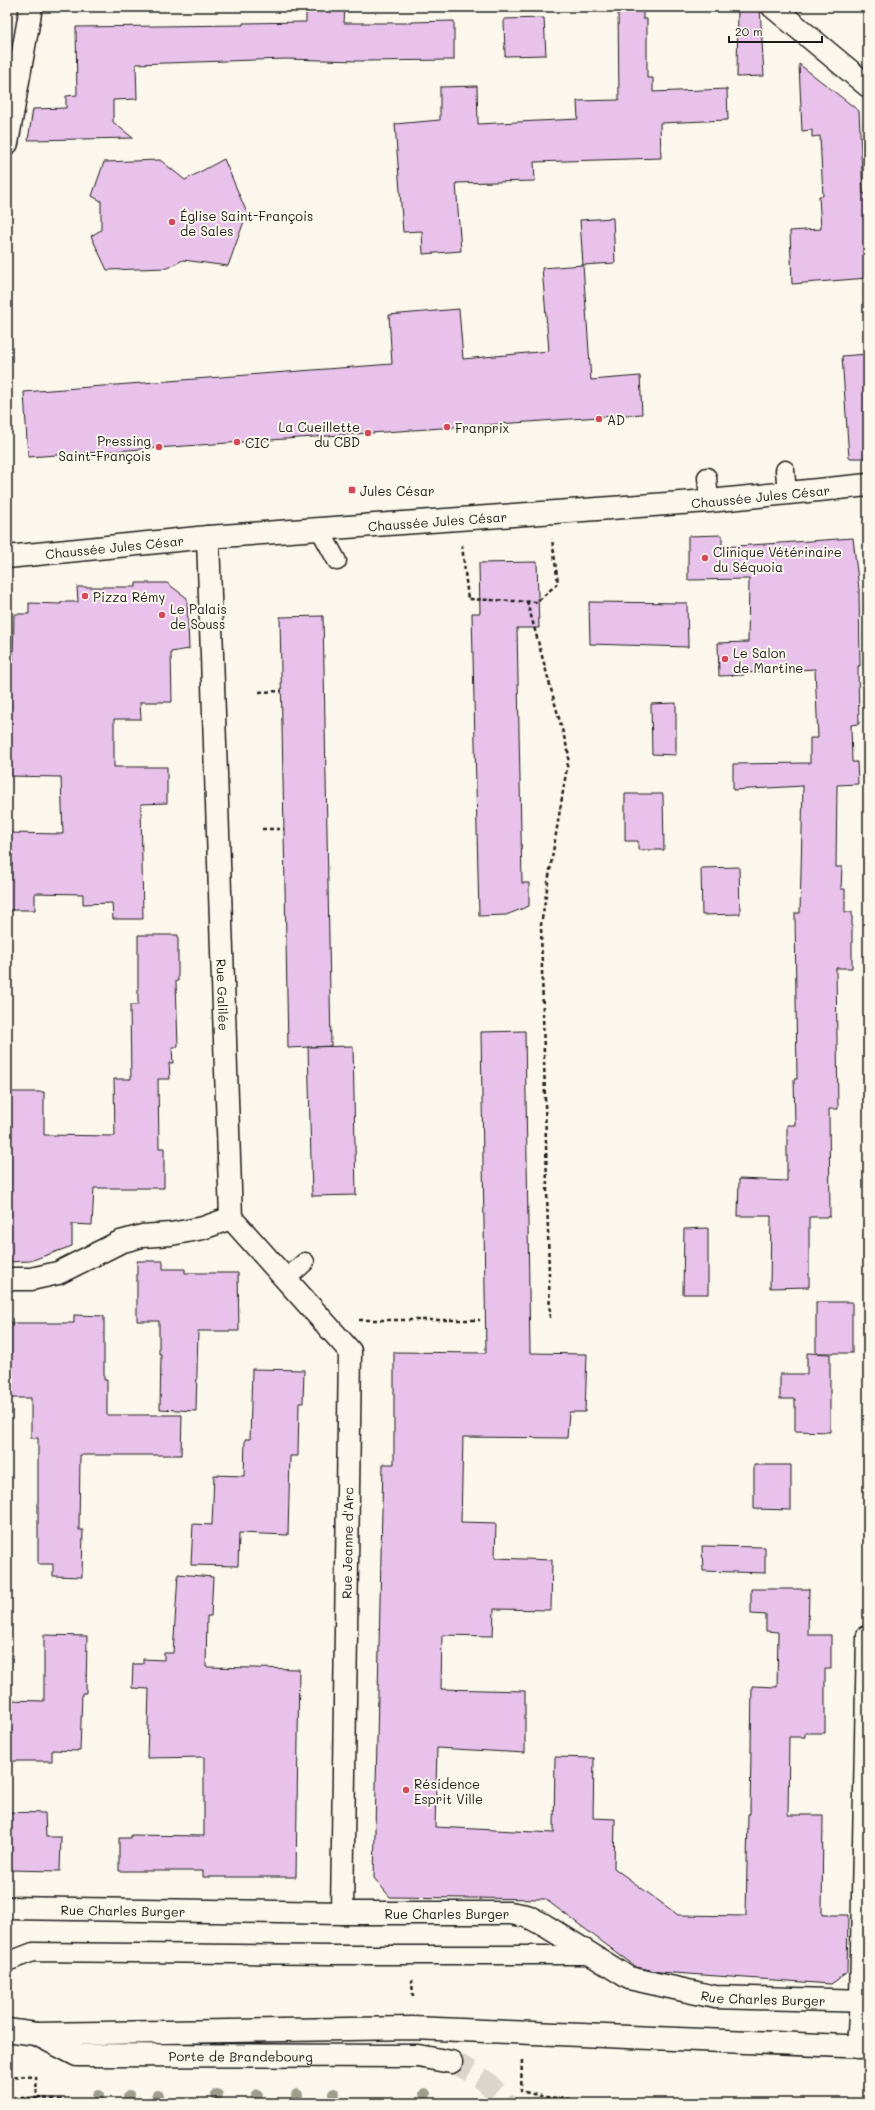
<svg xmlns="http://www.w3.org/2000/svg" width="875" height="2110" font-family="Mali,sans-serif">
<rect width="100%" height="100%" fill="#fbf7ec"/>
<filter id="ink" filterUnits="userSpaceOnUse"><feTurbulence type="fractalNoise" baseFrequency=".025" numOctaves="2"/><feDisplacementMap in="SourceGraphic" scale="8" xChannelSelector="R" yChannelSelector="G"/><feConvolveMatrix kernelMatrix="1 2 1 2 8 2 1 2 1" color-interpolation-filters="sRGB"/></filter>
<g filter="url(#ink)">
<g fill="#e8c2eb" stroke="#1c1c1c">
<polygon points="306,7 345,7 344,23 412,23 412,22 454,21 454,60 360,61 285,59 136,64 137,99 113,100 113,122 133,138 28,140 33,109 66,108 66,96 77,95 76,27 243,25 243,23 306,22"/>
<polygon points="618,7 643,7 643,19 647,19 647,78 653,78 653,92 727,89 728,120 660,123 661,158 534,162 535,181 456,183 461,251 423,254 422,231 403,232 395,124 440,120 440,87 477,86 478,124 578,119 577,101 619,100"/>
<polygon points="738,7 760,7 764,76 737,77"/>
<polygon points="544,18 546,55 505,56 504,19"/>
<polygon points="799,64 859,111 863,194 868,193 868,278 792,284 790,231 821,229 819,196 823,196 820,136 812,137 812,130 802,131"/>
<polygon points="224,159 247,213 228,266 183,260 167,268 107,270 91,236 101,230 101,201 92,196 104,162 160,160 185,180"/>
<polygon points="613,218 615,263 583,265 580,220"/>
<polygon points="583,265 591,380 640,376 642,414 28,457 24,392 392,364 389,315 459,309 463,359 549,351 542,268"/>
<polygon points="868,354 868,458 849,458 842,356"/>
<polygon points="722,535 722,547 853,538 859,589 860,666 858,666 859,724 851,725 852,762 857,762 858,784 837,785 836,867 842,867 841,889 845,889 845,912 852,912 852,968 836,968 838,1109 829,1109 830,1217 809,1217 809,1287 770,1288 771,1216 738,1216 739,1179 787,1181 787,1125 795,1125 794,1079 797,1079 795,913 800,913 803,786 733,790 733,764 810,763 810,738 818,738 815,669 744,673 744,675 719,676 718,643 748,642 749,579 688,580 688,536"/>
<polygon points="537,562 539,628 517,628 522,883 529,883 529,906 506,915 479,916 472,613 480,613 479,563"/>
<polygon points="136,583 167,583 187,598 189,649 171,652 172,702 140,702 141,719 114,719 114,767 167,767 167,803 141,804 143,919 113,919 112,903 83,904 83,894 35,893 35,910 7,910 7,833 63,834 61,777 7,776 7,661 13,661 14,614 29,614 29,603 61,604 61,602 78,602 77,587 136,587"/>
<polygon points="589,602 687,603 688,647 590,644"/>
<polygon points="323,616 331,1046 288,1048 280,617"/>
<polygon points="676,703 676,755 652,754 651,704"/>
<polygon points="625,794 663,794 664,850 638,850 638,841 625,841"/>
<polygon points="739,867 740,914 702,915 701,868"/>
<polygon points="138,935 178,935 178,981 176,981 178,1047 172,1047 173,1063 169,1063 170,1079 158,1079 159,1148 164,1148 164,1188 94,1188 92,1225 72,1224 72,1246 30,1261 7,1262 7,1092 44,1092 44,1135 115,1136 114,1079 131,1079 130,1005 138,1005"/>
<polygon points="525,1031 530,1353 587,1354 585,1412 569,1412 567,1438 463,1437 461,1522 496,1523 495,1558 552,1560 551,1610 494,1609 493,1636 442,1635 441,1689 525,1691 525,1753 437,1748 435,1827 554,1833 555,1757 594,1758 593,1818 615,1819 614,1868 678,1915 746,1916 748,1814 750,1814 752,1686 777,1687 778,1632 766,1631 766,1615 751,1614 751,1589 809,1589 808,1635 831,1635 831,1669 825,1669 825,1733 805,1733 805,1737 789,1737 788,1815 823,1815 822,1915 848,1915 847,1973 831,1984 660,1972 636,1967 545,1899 390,1897 374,1878 383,1464 394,1464 394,1352 486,1353 481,1032"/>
<polygon points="353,1046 356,1195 312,1196 308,1047"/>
<polygon points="708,1228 708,1294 683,1294 684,1229"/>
<polygon points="137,1261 163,1261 163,1269 185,1269 185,1273 238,1273 239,1331 198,1331 196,1411 160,1409 161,1354 159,1354 159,1321 137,1321"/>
<rect x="816" y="1302" width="36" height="51"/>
<polygon points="74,1315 104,1316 104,1380 107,1380 107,1415 182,1415 181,1455 80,1455 79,1530 83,1530 82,1577 53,1576 53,1564 38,1564 38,1438 31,1438 31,1398 7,1398 7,1323 74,1323"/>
<polygon points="807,1353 830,1354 830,1432 795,1431 795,1399 780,1399 780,1374 807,1374"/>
<polygon points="252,1369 304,1370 303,1403 299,1403 298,1456 290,1456 288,1535 239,1533 238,1566 191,1565 193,1524 212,1525 214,1475 244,1476 245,1439 250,1439"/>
<polygon points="754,1465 791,1465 791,1510 754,1509"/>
<polygon points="702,1546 765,1547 765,1573 703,1571"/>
<polygon points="178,1574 213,1577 211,1616 207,1616 206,1667 299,1669 296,1877 203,1877 203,1871 119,1871 119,1838 131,1838 131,1835 204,1836 204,1757 147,1758 149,1689 132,1688 133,1664 143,1664 143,1659 164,1660 164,1653 173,1653"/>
<polygon points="44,1635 87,1636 86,1693 82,1693 80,1751 52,1750 52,1761 7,1761 7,1700 44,1701"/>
<polygon points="7,1812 45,1813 46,1837 61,1837 60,1871 7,1870"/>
</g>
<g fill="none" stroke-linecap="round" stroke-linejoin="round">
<path stroke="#dad6cd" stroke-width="22" stroke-dasharray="22 11" stroke-linecap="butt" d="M 451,2062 C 476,2072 489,2082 506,2103"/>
<defs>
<g id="lane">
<polyline points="785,470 787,493"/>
<polyline points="707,477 709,501"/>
<polyline points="319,528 337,561"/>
<polyline points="286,1279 305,1262"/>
<polyline points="7,1962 33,1952 333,1955 588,1955"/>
</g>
<g id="street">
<polyline points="7,143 31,7"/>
<path id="s1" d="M 208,537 L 231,1218"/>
<polyline points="231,1218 350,1351 342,1913"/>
<polyline points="7,1279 31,1279 58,1273 120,1242 142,1236 171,1234 203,1228 231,1218"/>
<path id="s2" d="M 7,1908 L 342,1913 L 510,1913 L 527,1916 L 544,1925 L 629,1978 L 715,1997 L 868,2001"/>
<polyline points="36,2034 413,2028 868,2047"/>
<polyline points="858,2047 861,2001 868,1636"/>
</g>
<g id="secondary">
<polyline points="773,7 868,86"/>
<path id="s3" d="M 7,557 L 208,537 L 709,501 L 868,485"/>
<path id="s4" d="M 7,2030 L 36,2034 L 77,2055 L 418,2056 L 451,2062"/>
</g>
</defs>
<use href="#lane" stroke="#1c1c1c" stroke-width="21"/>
<use href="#street" stroke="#1c1c1c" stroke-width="25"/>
<use href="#secondary" stroke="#1c1c1c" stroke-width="25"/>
<g stroke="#1c1c1c" stroke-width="2.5" stroke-dasharray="4 3" stroke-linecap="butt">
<polyline points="462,545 468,599 537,602 558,583 552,539"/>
<polyline points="527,601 569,755 541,925 550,1320"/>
<polyline points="259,692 281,691"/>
<polyline points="262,829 284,829"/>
<polyline points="359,1320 480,1320"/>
<polyline points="412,1979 413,2000"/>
<polyline points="522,2060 521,2091 545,2097 570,2099 574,2103"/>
<polyline points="7,2076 36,2077 37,2098 7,2098"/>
<polyline points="37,2098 65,2100"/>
</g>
<use href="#lane" stroke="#fbf7ec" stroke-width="18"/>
<use href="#street" stroke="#fbf7ec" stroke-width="22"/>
<use href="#secondary" stroke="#fbf7ec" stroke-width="22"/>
</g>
<g fill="#9d9d8c">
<circle cx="334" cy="2094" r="6"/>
<circle cx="425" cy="2094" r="6"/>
<circle cx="217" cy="2095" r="6"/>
<circle cx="257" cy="2095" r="6"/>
<circle cx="297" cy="2095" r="6"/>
<circle cx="98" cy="2096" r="6"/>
<circle cx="129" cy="2096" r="6"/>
<circle cx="158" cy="2096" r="6"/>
</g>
</g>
<g fill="#d1495b" stroke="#fbf7ec" stroke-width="1.5">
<circle cx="172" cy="222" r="4"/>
<circle cx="599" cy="419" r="4"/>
<circle cx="447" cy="427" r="4"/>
<circle cx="368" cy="433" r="4"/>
<circle cx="237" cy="442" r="4"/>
<circle cx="159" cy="447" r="4"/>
<rect x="348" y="486" width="8" height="8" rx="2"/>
<circle cx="705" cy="558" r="4"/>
<circle cx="85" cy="596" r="4"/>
<circle cx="162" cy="615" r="4"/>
<circle cx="725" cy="659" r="4"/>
<circle cx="406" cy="1790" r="4"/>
</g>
<g text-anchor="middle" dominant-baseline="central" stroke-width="4" stroke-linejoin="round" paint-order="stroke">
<g font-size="13" fill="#1c1c1c" stroke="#fbf7ec" text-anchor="start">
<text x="180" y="215">Église Saint-François<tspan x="180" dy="15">de Sales</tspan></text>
<text x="607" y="419">AD</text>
<text x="360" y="426" text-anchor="end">La Cueillette<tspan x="360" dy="15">du CBD</tspan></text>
<text x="455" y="427">Franprix</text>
<text x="151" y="440" text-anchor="end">Pressing<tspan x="151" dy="15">Saint-François</tspan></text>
<text x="245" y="442">CIC</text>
<text x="360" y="490">Jules César</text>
<text x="713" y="551">Clinique Vétérinaire<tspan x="713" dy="15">du Séquoia</tspan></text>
<text x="93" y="596">Pizza Rémy</text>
<text x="170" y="608">Le Palais<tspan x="170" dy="15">de Souss</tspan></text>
<text x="733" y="652">Le Salon<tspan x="733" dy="15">de Martine</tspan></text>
<text x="414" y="1783">Résidence<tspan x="414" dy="15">Esprit Ville</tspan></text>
</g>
<g font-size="13" fill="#1c1c1c" stroke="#fbf7ec">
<text stroke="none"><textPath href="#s3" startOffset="756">Chaussée Jules César</textPath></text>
<text stroke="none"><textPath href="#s3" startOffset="432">Chaussée Jules César</textPath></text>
<text stroke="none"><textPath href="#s3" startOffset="108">Chaussée Jules César</textPath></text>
<text stroke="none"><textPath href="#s1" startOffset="458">Rue Galilée</textPath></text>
<text transform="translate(347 1543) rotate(-89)">Rue Jeanne d'Arc</text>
<text stroke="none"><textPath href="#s2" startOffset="116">Rue Charles Burger</textPath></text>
<text stroke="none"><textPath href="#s2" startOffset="440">Rue Charles Burger</textPath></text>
<text stroke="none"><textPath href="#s2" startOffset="776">Rue Charles Burger</textPath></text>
<text stroke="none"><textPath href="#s4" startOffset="239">Porte de Brandebourg</textPath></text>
</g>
</g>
<rect width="875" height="2110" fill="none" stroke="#fbf7ec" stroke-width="24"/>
<rect x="12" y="12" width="851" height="2086" fill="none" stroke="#1c1c1c" stroke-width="1.5" filter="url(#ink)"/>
<path d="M729 36v6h93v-6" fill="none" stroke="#1c1c1c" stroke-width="2"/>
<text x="735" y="36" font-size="12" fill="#1c1c1c" stroke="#fbf7ec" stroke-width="3" paint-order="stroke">20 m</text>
</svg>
